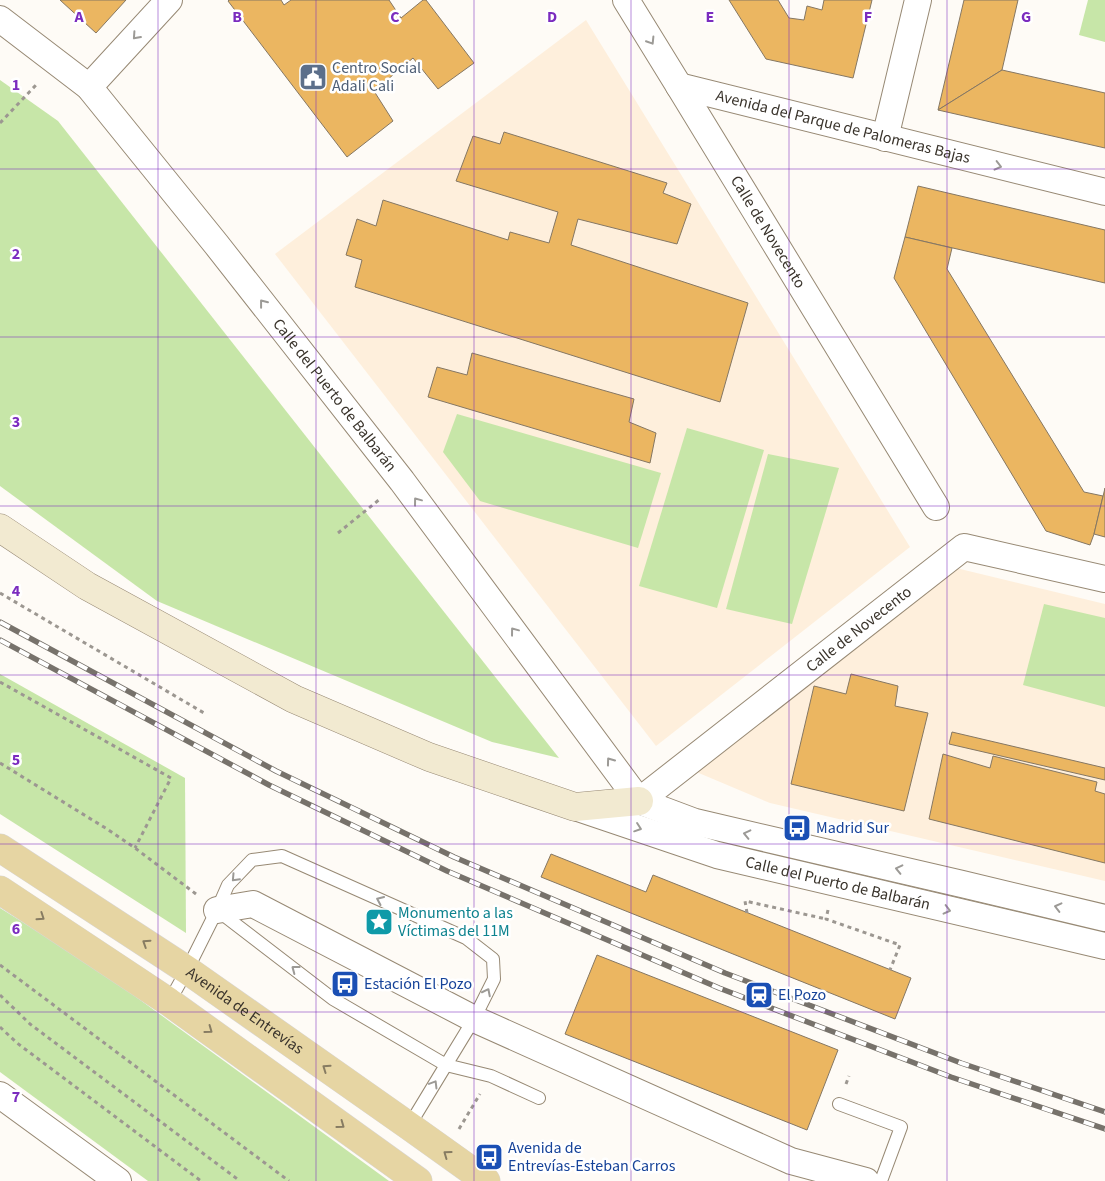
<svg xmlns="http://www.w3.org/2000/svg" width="1105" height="1181" font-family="'Source Sans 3',sans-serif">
<rect width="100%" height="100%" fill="#fefbf6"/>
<g fill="#feefdc">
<polygon points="586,20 910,547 656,746 275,254"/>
<polygon points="956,568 1105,604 1105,881 770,803 694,771"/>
</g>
<g fill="#c7e6a8">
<polygon points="1088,0 1105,0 1105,42 1079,35"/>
<polygon points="0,80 58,121 559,758 492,742 157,601 0,486"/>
<polygon points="457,414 661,473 638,548 480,501 443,452"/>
<polygon points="687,428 764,450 717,608 639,586"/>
<polygon points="768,454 839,468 792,624 726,609"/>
<polygon points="1044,604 1105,618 1105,707 1023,685"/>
<polygon points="0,674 185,778 186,933 0,814"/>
<polygon points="0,908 99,970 389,1181 148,1181 0,1072"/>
</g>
<g fill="#ebb661" stroke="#857763">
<polygon points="60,0 126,0 96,33"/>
<polygon points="229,0 281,0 284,5 291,0 389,0 401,18 423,0 426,0 474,63 438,89 413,58 374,91 393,121 347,157 228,1"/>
<polygon points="729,0 778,0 789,18 804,20 807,6 822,10 824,0 872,0 853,78 766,59"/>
<polygon points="964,0 1018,0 1002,70 938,110"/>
<polygon points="1002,70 1105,93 1105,148 938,110"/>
<polygon points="504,132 667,183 663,193 691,204 677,244 578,219 571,245 748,303 720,402 355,287 362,260 346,255 357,219 376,226 383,200 508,240 510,232 549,243 558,212 456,181 473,136 500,144"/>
<polygon points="918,186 1105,230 1105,283 905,237"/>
<polygon points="905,237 952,248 947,269 1084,492 1103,496 1094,534 1090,545 1046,531 894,278"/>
<polygon points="472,353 634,399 629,422 656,433 650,463 428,397 437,367 467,375"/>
<polygon points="1105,488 1105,537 1094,534"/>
<polygon points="851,674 898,686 895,706 928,713 904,811 791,784 814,686 846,694"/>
<polygon points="952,732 1105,768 1105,780 949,744"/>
<polygon points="943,754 990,768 993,756 1097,782 1095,791 1105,794 1105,863 929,819"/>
<polygon points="551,854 646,892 653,875 911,978 895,1019 541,877"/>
<polygon points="597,955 838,1050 807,1130 565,1034"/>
</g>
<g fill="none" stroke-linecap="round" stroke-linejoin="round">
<defs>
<g id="lane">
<polyline points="217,910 228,885 252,860 282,856 466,938 493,959 494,979 474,1019 446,1065 491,1076 539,1098"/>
<polyline points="169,1002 187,970 217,910 333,999 446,1065 409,1126"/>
<polyline points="839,1104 901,1127 881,1181"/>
</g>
<g id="street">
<path id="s1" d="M 626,0 L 679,86 L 936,507"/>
<path id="s2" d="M 0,19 L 89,87 L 216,244 L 402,481 L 639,801 L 695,822 L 962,884 L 1105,918"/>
<path id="s3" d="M 679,86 L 1105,192"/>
<polyline points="89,87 169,0"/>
<polyline points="885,138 918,0"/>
<path id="s4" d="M 639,801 L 964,547 L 1105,579"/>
<path id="s5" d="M 575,807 L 717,855 L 1105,946"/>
<polyline points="217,910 253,904 474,1019 791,1161 866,1181"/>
<polyline points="0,1095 118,1181"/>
</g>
<polyline id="secondary" points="0,528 87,586 294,699 429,757 575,807 639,801"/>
<g id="primary">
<path id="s6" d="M 0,848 L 187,970 L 409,1126 L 486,1181"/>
<polyline points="0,890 169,1002 418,1181"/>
</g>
</defs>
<use href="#lane" stroke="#978974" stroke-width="14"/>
<use href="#street" stroke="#978974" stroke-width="28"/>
<use href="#secondary" stroke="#978974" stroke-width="29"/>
<use href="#primary" stroke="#d8d6d5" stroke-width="29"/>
<g stroke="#9c9791" stroke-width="3" stroke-dasharray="4 4" stroke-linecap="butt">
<polyline points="0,123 36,85"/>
<polyline points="338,533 380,499"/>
<polyline points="0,593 204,713"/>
<polyline points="0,682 171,778 135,848"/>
<polyline points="0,763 107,829 135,848 196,894"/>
<polyline points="828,910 826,919 900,945 890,970"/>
<polyline points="747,913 745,901 826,919"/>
<polyline points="0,965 289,1181"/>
<polyline points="0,995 30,1024 240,1181"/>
<polyline points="0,1027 17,1043 201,1181"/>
<polyline points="846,1084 849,1076"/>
<polyline points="459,1129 480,1094"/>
</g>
<use href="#lane" stroke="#fff" stroke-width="12"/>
<use href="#street" stroke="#fff" stroke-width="26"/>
<use href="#secondary" stroke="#f2ead1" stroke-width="28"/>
<use href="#primary" stroke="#e6d5a3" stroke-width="28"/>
<defs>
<g id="rail">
<polyline points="0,622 276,771 454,857 725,973 961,1063 1105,1112"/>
<polyline points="0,640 269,785 447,871 719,988 951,1077 1105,1129"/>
</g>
</defs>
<use href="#rail" stroke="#77726b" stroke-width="5.5"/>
<use href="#rail" stroke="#fff" stroke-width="4" stroke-dasharray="11" stroke-linecap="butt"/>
</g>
<defs><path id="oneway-chevron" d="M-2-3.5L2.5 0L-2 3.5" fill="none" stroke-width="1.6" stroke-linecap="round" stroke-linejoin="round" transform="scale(1.25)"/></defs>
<g stroke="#9c9a96">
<use href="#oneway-chevron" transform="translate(136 36) rotate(132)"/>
<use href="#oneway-chevron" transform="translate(651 41) rotate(58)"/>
<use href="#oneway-chevron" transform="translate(998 166) rotate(14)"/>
<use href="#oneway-chevron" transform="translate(263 303) rotate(-128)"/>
<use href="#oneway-chevron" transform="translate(417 501) rotate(-127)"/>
<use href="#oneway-chevron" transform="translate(514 631) rotate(-127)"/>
<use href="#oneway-chevron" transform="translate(610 761) rotate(-126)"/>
<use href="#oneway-chevron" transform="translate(638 828) rotate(19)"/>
<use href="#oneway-chevron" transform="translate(747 834) rotate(-167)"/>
<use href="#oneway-chevron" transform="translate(899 869) rotate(-167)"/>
<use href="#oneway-chevron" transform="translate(235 878) rotate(133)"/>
<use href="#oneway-chevron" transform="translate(380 900) rotate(-156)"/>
<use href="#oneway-chevron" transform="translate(1058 907) rotate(-166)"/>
<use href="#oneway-chevron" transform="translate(947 910) rotate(14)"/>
<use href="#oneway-chevron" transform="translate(295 969) rotate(-143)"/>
<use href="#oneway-chevron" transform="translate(487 992) rotate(-63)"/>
<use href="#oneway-chevron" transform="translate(434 1084) rotate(-59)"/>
</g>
<g stroke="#877c62">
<use href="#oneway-chevron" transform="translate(41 917) rotate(34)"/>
<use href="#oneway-chevron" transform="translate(146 943) rotate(-147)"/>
<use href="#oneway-chevron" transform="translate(209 1030) rotate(36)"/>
<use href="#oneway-chevron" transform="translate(326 1068) rotate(-145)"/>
<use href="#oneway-chevron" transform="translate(341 1125) rotate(36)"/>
<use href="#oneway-chevron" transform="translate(447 1154) rotate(-144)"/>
</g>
<path fill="none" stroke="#7b2cbf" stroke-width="1" stroke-opacity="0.55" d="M 158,0 L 158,1181M 316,0 L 316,1181M 474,0 L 474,1181M 631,0 L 631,1181M 789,0 L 789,1181M 947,0 L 947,1181M 0,169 L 1105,169M 0,337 L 1105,337M 0,506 L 1105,506M 0,675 L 1105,675M 0,844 L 1105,844M 0,1012 L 1105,1012"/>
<defs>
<symbol id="civic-square" viewBox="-11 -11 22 22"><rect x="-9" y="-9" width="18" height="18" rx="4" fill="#5c6f8a" stroke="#fff"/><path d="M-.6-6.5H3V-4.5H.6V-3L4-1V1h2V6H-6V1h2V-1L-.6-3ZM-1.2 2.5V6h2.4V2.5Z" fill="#fff"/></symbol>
<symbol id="bus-square" viewBox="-11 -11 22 22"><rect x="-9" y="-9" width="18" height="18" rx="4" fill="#1a4fb4" stroke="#fff"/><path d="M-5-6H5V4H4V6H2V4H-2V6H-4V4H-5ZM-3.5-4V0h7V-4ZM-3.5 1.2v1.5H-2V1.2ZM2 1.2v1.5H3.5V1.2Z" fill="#fff"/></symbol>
<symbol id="sight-square" viewBox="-11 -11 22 22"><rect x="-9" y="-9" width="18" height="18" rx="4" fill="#0f9aa8" stroke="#fff"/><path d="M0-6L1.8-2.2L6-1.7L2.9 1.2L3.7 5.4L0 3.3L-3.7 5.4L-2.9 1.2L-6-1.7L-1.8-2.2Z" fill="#fff"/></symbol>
<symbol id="station-square" viewBox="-11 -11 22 22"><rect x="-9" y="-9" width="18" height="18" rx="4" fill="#1a4fb4" stroke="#fff"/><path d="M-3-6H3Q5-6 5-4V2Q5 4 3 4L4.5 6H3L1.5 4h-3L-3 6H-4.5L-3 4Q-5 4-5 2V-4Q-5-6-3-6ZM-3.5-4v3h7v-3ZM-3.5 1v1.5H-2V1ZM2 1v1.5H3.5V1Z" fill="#fff"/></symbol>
</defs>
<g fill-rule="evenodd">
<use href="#civic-square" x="297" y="61" width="32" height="32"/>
<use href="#bus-square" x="781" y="812" width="32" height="32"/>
<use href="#sight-square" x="363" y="906" width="32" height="32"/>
<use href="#bus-square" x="329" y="968" width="32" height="32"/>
<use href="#station-square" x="743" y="979" width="32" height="32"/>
<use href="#bus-square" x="473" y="1141" width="32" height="32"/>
</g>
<g text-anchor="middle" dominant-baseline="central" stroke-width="5" stroke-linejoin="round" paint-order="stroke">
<g font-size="16" fill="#4e5e75" stroke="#fff" text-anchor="start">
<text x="332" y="68">Centro Social<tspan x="332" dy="18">Adali Cali</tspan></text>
</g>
<g font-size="16" fill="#3a342c" stroke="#fff">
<text stroke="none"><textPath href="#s3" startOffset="169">Avenida del Parque de Palomeras Bajas</textPath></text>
<text stroke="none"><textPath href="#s1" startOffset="272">Calle de Novecento</textPath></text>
<text stroke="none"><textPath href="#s2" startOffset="506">Calle del Puerto de Balbarán</textPath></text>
<text stroke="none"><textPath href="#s4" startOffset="279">Calle de Novecento</textPath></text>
<text stroke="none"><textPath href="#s5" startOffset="274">Calle del Puerto de Balbarán</textPath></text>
<text stroke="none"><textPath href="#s6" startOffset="294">Avenida de Entrevías</textPath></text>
</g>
<g font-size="16" fill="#164399" stroke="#fff" text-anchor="start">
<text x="816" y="828">Madrid Sur</text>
<text x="364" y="984">Estación El Pozo</text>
<text x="778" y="995">El Pozo</text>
<text x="508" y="1148">Avenida de<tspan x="508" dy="18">Entrevías-Esteban Carros</tspan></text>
</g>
<g font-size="16" fill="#0d838f" stroke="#fff" text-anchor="start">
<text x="398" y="913">Monumento a las<tspan x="398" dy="18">Víctimas del 11M</tspan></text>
</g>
</g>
<g font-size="16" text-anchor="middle" font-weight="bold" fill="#7b2cbf" stroke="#fff" stroke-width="5" stroke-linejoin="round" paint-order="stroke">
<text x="79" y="22">A</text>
<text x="237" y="22">B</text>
<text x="395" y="22">C</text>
<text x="552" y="22">D</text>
<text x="710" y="22">E</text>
<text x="868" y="22">F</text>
<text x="1026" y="22">G</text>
<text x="16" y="90">1</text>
<text x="16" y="259">2</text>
<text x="16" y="427">3</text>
<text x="16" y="596">4</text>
<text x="16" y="765">5</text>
<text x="16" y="934">6</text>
<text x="16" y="1102">7</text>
</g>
</svg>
